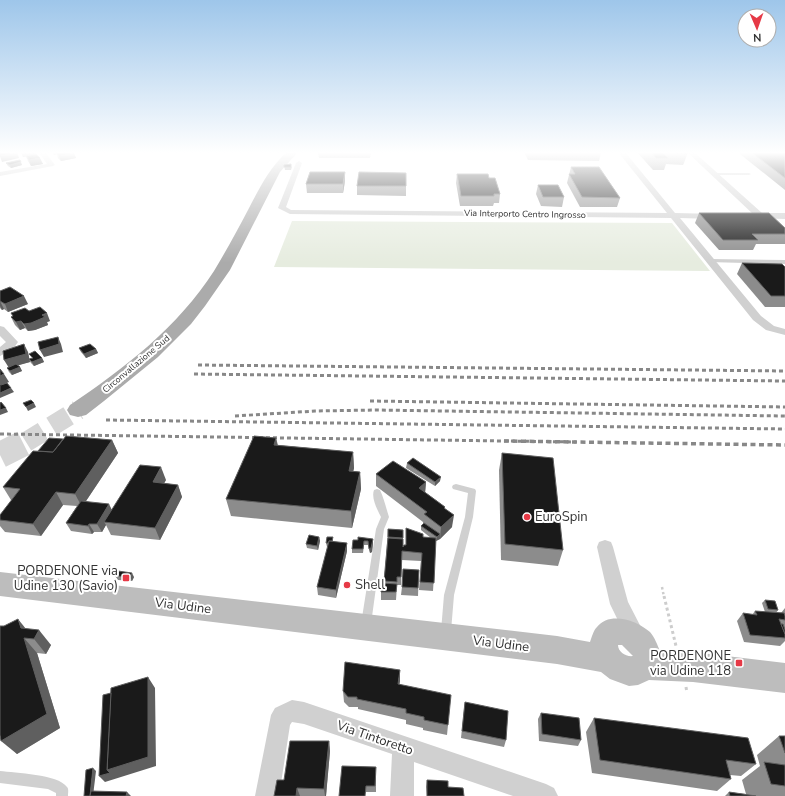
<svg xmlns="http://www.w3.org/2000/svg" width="785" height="796" font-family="'Nunito Sans',sans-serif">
<rect width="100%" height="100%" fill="#fff"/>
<polygon fill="#e6ecdf" points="292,221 672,223 710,271 274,267"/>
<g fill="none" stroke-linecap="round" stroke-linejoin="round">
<polyline stroke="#d6d6d6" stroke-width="20" stroke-dasharray="20 10" stroke-linecap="butt" points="26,442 78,410"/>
<polyline stroke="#d6d6d6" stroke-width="26" stroke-dasharray="26 13" stroke-linecap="butt" points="0,455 28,441"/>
<polyline stroke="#cdcdcd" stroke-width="2.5" stroke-dasharray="2.5 2.5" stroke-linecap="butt" points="662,587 664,597"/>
<g stroke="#cdcdcd" stroke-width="3" stroke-dasharray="3 3" stroke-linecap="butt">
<polyline points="664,596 676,646"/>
<polyline points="686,687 687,693"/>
</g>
<g fill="#d0d0d0" fill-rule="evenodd">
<polygon points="714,173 749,173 751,174 749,175 713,175 712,174"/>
<polygon points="710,259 785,260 785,264 708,262 707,261"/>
<polygon points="456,484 475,489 476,491 473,517 454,595 451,631 450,634 446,636 442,634 441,631 444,595 465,517 468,493 453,489 452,487 453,485"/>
<path d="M 377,489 L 380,490 C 384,498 386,508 389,517 L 384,529 L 371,624 L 370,627 L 366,629 L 362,627 L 361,624 L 376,529 L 381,517 C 377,509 371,498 374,490 Z"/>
<path d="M 0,771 C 15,773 58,774 67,787 C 69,789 68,793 68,796 L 56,796 L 56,793 L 48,789 L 0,783 Z"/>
</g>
<g fill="#d0d0d0" fill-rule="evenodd">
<polygon points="39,152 45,152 55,165 53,166 0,176 0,172 47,164"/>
<polygon points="618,152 625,152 675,213 718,214 719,216 715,219 680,218 761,316 774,326 785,329 785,335 766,330 753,320 671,218 290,214 278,208 296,163 299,161 302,163 286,207 291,210 667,213"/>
<polygon points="687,152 694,152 762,213 785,213 785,219 752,218 751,216 753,214"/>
<polygon points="0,326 4,327 18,342 13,349 0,356 0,347 6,342 0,336"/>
<polygon points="605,540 611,542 613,547 628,602 645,635 642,641 635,644 628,641 610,604 597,547 599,542"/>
<polygon points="292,700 304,702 546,784 554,788 558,796 513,796 414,762 414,796 390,796 392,754 304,724 292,722 290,725 279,796 255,796 271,715 275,708"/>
</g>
<path fill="#bdbdbd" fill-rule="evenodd" d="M 0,572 L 557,636 L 590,642 C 592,637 593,631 597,627 C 609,611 637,620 650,632 C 655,638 657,644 660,651 L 693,652 L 785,663 L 785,693 L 693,682 L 649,680 L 638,685 L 629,686 L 610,679 L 601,672 L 557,664 L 0,596 ZM 618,645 L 622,645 L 633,656 C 626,657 618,652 618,645 Z"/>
<path fill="#ababab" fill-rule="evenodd" d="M 287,152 L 298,152 L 280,172 L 230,270 L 205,306 L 191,324 L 158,357 L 104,401 L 86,415 L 78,417 L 70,415 L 67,410 L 70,405 C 125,368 178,327 214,271 C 226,251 237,231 248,210 C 259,189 269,168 287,152 Z"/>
<g stroke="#888" stroke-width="3" stroke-dasharray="4 3" stroke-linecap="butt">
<polyline points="198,365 785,371"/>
<polyline points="194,374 785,381"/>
<polyline points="370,401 785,407"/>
<polyline points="235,416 315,411 376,410 785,416"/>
<polyline points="106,420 785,429"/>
<polyline points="0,434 576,442"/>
</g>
<polyline stroke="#888" stroke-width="3.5" stroke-dasharray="5 3.5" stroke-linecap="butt" points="504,441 785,445"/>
</g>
<g fill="#8c8c8c">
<polygon points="21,152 34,152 35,154 43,164 31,166 28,161 26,156 23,157"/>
<polygon points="52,152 73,152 76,158 61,161 58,158 57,154 54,155"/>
<polygon points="318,152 371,152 370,158 319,158"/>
<polygon points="524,152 601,152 599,161 528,160"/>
<polygon points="637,152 688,152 684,163 683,165 666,164 664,170 653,170"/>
<polygon points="734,152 785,152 785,190 740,154 740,153 735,153"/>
<polygon points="6,163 22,165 11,168 8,166"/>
<polygon points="284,165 292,167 291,170 285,170"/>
<polygon points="571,167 620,198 617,207 580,207 567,183"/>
<polygon points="406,173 406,196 357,195 357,186"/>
<polygon points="457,174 500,194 499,203 494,203 493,206 460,206 456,183"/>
<polygon points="345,181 343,193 307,193 306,184"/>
<polygon points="538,185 564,197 562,207 541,206 536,194"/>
<polygon points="699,213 785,228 785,244 756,244 753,250 719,250 695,223"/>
<polygon points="742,263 785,267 785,307 765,307 737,274"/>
<polygon points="0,291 28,304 8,312 4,309 2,310 0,308"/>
<polygon points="29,311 50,321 47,322 48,325 35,330 28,331 25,328 20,330 15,325 11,317 13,316 11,313"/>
<polygon points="79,348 96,349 98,353 86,358 81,352"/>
<polygon points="28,352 29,359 32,358 29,354 42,358 44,362 34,366 31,363 29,360 30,362 18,365 20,367 22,371 12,375 9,372 7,368"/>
<polygon points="276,438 278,445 353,452 354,468 353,471 360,472 361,489 352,528 231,516 226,499"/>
<polygon points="63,439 112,440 118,453 86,501 112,510 166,480 164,483 178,485 182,497 160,540 111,535 106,525 102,532 94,532 92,534 71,531 66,523 77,506 63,505 41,536 5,532 0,526 0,515 12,500 11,500 3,487 38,451"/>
<polygon points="502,453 563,550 558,566 501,560 499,470"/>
<polygon points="407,463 440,481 435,486 406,468"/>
<polygon points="376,474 426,482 425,492 445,507 445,509 452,527 440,539 436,541 433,591 419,590 421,561 402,560 401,585 397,585 396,600 381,600 381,592 384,583 388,529 403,530 403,547 405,545 423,537 431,538 421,530 421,526 423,524 423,522 376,486"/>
<polygon points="319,537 320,541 318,550 307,548 306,544"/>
<polygon points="333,537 333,541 347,551 336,598 318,595 317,587 328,547 327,547 326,543"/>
<polygon points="358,537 373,543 372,552 370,553 369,545 364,545 363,553 352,553 352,549 358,540"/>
<polygon points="419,570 418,596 401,595 402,587"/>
<polygon points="115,576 134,577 132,581 118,580"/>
<polygon points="765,600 778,610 776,613 781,613 785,608 785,641 780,646 744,642 737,621 743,613 752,615 755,611 765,612 762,603"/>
<polygon points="25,628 51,645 46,654 37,653 60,728 17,754 0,735"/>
<polygon points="400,681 399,684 448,725 447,735 423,730 423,728 406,724 406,720 358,709 358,707 349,707 344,702 343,691"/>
<polygon points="465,702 506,740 504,747 461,738 464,709"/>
<polygon points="541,713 581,740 578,746 539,741 538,719"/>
<polygon points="594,718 756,764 741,776 730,775 731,779 717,791 592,773 586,732"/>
<polygon points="779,736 785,736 785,796 725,796 729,792 746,794 742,780 760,766 757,755"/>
<polygon points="329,741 330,751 326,796 274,796 284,780"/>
<polygon points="376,773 376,792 366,792 339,796"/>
<polygon points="427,780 448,787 464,796 427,796 426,787"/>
</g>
<g fill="#5f5f5f">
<polygon points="17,152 19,158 2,162 0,156"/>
<polygon points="21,152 34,152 35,155 23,157"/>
<polygon points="53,152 64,152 56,152 57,154 54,155"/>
<polygon points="74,153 76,158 61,161 59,156"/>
<polygon points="40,158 43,164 31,166 29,160"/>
<polygon points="21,162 22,165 11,168 10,165"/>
<polygon points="345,172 345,181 343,193 343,184"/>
<polygon points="24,296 28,304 8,312 5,304"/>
<polygon points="0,301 4,309 2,310 0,306"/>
<polygon points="47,313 50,321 47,322 48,325 35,330 28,331 24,324"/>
<polygon points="21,321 25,328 20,330 16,322"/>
<polygon points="58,337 61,344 63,352 44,357 40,350"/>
<polygon points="24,344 28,352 30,362 9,368 4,360"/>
<polygon points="96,349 98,353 86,358 84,354"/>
<polygon points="42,358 44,362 34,366 32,362"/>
<polygon points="20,367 22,371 12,375 10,371"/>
<polygon points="4,374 9,382 0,386 0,376"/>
<polygon points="11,388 14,392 0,398 0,393"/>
<polygon points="34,403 36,407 28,411 26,407"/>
<polygon points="6,408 8,412 0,415 0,410"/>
<polygon points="276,438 279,454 274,445"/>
<polygon points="112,440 118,453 82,507 75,494"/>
<polygon points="353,452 354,468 350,487 349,471"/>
<polygon points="161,467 166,480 158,494 153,482"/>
<polygon points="360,472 361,489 352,528 351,511"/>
<polygon points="441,477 440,481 435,486 435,482"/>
<polygon points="426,482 425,494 419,488"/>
<polygon points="178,485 182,497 160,540 155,528"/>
<polygon points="56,492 63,505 41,536 33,524"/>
<polygon points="109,504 113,512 104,522 106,525 102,532 97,524"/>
<polygon points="454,515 452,527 440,539 441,527"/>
<polygon points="89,524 94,532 92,534 88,526"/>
<polygon points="440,534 440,539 436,541 437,537"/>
<polygon points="319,537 320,541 318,550 317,546"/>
<polygon points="373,539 373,543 372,552 370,553 369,549"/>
<polygon points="347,543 347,551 336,598 336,590"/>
<polygon points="132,573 134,577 132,581 130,577"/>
<polygon points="18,619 30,634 21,628"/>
<polygon points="39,630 51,645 46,654 34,639"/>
<polygon points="24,638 37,653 60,728 17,754 1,741"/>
<polygon points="400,670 400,681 398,695 398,684"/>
<polygon points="148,677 155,688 156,766 105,782 99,776 107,770"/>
<polygon points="329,741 330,751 326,796 325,796 324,789"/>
<polygon points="93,768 96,771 93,796 90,796"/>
<polygon points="297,788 300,796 296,796"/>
<polygon points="127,792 131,796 126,796"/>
</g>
<g fill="#1a1a1a" stroke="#5f5f5f">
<polygon points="0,152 17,152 0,156"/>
<polygon points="56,152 73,152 74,153 59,156"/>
<polygon points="651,152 662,152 668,158 656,158"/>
<polygon points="666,152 685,152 687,154"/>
<polygon points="751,152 785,152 785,178"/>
<polygon points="36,154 40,158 29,160 26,156"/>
<polygon points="20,160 21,162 10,165 6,163"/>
<polygon points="291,164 291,167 284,167 284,165"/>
<polygon points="571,167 599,167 620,198 582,197 569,174 575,174"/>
<polygon points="310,172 345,172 343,184 306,184"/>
<polygon points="359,172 406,173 406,186 357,186"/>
<polygon points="457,174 488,174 489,178 495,178 500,194 494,194 494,196 461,196"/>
<polygon points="538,185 558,185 564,197 543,197"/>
<polygon points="699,213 769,213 785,228 785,234 752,234 758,240 723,240"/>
<polygon points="742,263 782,264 785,267 785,296 771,296"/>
<polygon points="10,287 24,296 5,304 0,301 0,291"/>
<polygon points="40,307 47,313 42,315 45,317 31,323 24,324 21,321 16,322 11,317 13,316 11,313 25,308 29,311"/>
<polygon points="58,337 59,344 40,350 38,342"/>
<polygon points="24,344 26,354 4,360 3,351"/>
<polygon points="90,344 96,349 84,354 79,348"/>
<polygon points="35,351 42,358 32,362 29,359 33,358 29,354"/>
<polygon points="16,364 20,367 10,371 7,368"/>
<polygon points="0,369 4,374 0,376"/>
<polygon points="7,383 11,388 0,393 0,384 1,385"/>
<polygon points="31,400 34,403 26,407 23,403"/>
<polygon points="1,402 6,408 0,410 0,403"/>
<polygon points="66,436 112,440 75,494 56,492 33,524 0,520 0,515 20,489 3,487 33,451 53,452"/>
<polygon points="254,436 276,438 274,445 353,452 349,471 360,472 351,511 226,499"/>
<polygon points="49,438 63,439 53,452 38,451"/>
<polygon points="502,453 553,458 563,550 505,544"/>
<polygon points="413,458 441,477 435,482 407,463"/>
<polygon points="393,461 426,482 419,488 445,507 444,508 454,515 441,527 424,514 427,512 376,474"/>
<polygon points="140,465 161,467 153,482 178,485 155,528 104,522"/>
<polygon points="81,501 109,504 97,524 89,524 88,526 66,523"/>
<polygon points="424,523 440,534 437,537 421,526"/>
<polygon points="406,528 423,534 423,537 436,538 434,583 420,582 422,553 402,551 401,577 397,577 397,582 384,581 388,538 403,539 403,547 404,545 406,545"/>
<polygon points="388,529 403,530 403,538 388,537"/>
<polygon points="309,535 319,537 317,546 306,544"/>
<polygon points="327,537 333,537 332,541 329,541 329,543 326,543"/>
<polygon points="358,537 373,539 371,548 369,549 368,541 364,541 363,549 352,549 353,540 358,540"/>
<polygon points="329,541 347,543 336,590 317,587"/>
<polygon points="403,569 419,570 418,588 402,587"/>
<polygon points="118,571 132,573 130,577 115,576"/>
<polygon points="382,583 397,584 396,592 381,592"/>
<polygon points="765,600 775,601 778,610 768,609"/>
<polygon points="755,611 784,613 785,616 785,620 779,619 785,634 785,638 750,635 743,613 757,615"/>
<polygon points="18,619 21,628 39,630 34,639 24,638 47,714 1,741 0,735 0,626 4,626"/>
<polygon points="781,624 783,624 785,630 785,634"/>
<polygon points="345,662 400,670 398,684 451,695 448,725 424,720 424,717 406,713 406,709 357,699 357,697 348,697 343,691"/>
<polygon points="148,677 148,757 107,770 111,688"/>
<polygon points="111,693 107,770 110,773 99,776 103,695"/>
<polygon points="465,702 508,711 506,740 462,731"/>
<polygon points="541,713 579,718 581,740 542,734"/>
<polygon points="594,718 748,738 756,764 726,760 731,779 600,760"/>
<polygon points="779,736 785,736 785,753"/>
<polygon points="290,741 329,741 324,789 297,788 296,796 274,796 277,780 284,780"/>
<polygon points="764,762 785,765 785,786 771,784"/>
<polygon points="342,766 376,767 375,786 366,786 365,796 339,796"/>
<polygon points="93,768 90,796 84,796 86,770"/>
<polygon points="427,780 448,781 448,787 463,788 464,796 427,796"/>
<polygon points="91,791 127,792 126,796 90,796"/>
<polygon points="729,792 756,796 730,796"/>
</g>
<linearGradient id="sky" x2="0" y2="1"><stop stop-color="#9ec6ea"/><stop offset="0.58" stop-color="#fff"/><stop offset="1" stop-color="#fff" stop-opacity="0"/></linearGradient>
<rect width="785" height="263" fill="url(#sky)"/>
<g fill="#e63946" stroke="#fff" stroke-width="1.5">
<circle cx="527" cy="517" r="4"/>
<rect x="122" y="574" width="8" height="8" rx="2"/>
<circle cx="347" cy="585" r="4"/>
<rect x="735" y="659" width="8" height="8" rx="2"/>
</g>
<g text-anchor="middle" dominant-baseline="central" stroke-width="4" stroke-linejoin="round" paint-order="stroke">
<g font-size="9" fill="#333" stroke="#fff">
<text transform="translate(525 214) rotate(1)">Via Interporto Centro Ingrosso</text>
<text transform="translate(136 364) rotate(-40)">Circonvallazione Sud</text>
</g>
<g font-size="13" fill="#333" stroke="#fff" text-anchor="start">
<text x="535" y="517">EuroSpin</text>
<text x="118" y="571" text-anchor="end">PORDENONE via<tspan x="118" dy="15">Udine 130 (Savio)</tspan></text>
<text x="355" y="585">Shell</text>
<text x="731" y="656" text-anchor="end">PORDENONE<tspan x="731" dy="15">via Udine 118</tspan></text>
</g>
<g font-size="13" fill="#333" stroke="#fff">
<text transform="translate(183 606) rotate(7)">Via Udine</text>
<text transform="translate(501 644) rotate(7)">Via Udine</text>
<text transform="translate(375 738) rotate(19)">Via Tintoretto</text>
</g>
</g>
<g transform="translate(757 28) rotate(178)"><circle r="19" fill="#ffffff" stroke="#adadad"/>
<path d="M0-3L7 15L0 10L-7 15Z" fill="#e63946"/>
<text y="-6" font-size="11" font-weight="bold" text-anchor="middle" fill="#333333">N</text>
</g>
</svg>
